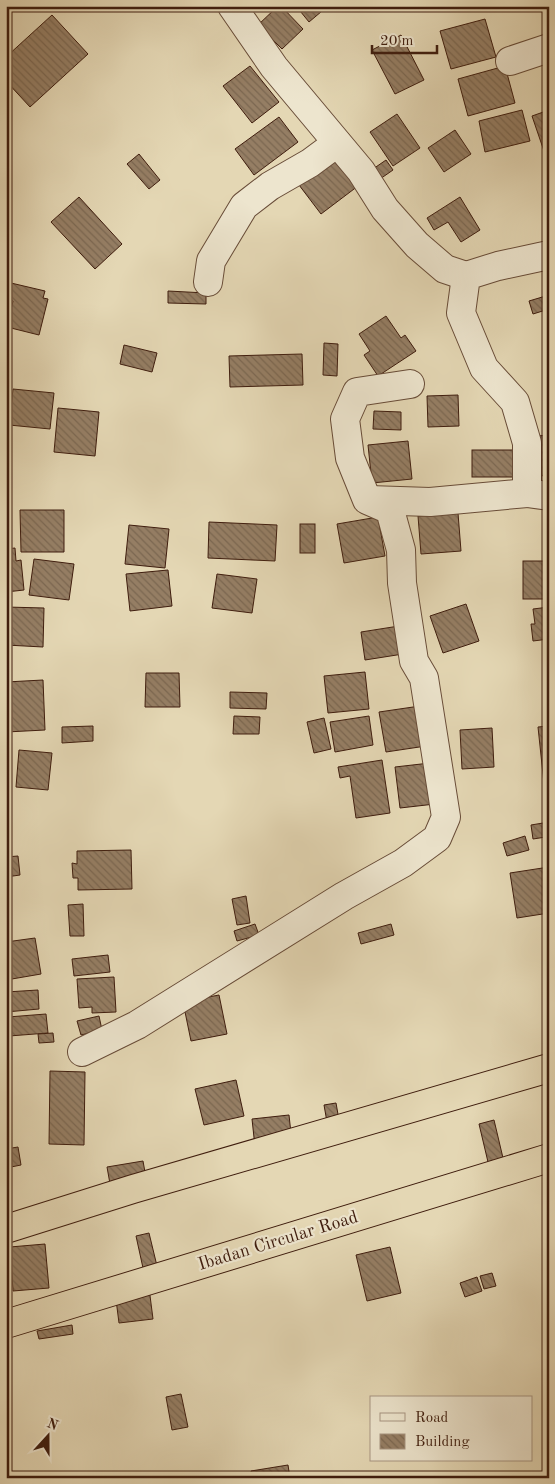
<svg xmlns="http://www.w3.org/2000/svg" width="555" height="1484" font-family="'Old Standard TT',serif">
<defs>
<pattern id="building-back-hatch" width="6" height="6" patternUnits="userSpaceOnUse" patternTransform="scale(1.25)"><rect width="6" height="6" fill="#957e64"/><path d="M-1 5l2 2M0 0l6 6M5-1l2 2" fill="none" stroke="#7b6751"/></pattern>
</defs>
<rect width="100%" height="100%" fill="#e4d7b4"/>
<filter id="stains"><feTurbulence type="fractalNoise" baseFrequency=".004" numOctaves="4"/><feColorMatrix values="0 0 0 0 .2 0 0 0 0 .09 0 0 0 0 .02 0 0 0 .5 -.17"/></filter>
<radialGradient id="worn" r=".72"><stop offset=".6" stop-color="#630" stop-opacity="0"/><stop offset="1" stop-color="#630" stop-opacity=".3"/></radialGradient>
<g fill="url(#building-back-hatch)" stroke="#3f1d0e">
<polygon points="278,6 281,6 303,29 282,49 258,25"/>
<polygon points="296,6 328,6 309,22"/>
<polygon points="52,15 88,54 30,107 6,81 6,57"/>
<polygon points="485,19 496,57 451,69 440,31"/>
<polygon points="401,35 424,80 395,94 372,50"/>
<polygon points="250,66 279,102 252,123 223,86"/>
<polygon points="505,66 515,103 468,116 458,79"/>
<polygon points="522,110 530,141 485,152 479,121"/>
<polygon points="549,110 549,159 547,160 532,116"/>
<polygon points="397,114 420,148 393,166 370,132"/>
<polygon points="279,117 298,142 254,175 235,149"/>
<polygon points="455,130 471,154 444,172 428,148"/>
<polygon points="139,154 160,180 149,189 127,164"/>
<polygon points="337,157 358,186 321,214 299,185"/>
<polygon points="386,160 393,170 380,179 373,169"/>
<polygon points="79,197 122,244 95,269 51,222"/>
<polygon points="460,197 480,230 461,242 448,222 434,230 427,218"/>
<polygon points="11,283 45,291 43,298 48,299 39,335 7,327 13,301 7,299"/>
<polygon points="168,291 206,293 206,304 168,303"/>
<polygon points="549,295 549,309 533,314 529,301"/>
<polygon points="386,316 401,338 405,335 416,351 378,376 364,355 370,351 359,334"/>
<polygon points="324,343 338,344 337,376 323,375"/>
<polygon points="124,345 157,353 152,372 120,364"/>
<polygon points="302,354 303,385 230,387 229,356"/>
<polygon points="13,389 54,393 50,429 9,425"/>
<polygon points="458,395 459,426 428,427 427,396"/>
<polygon points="58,408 99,412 95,456 54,452"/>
<polygon points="374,411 401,412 401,430 373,429"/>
<polygon points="549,435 549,475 540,476 537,436"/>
<polygon points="408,441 412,479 372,483 368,445"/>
<rect x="472" y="450" width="47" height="27"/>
<polygon points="20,510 64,510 64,552 21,552"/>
<polygon points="458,513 461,551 421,554 418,516"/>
<polygon points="378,517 385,556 344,563 337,524"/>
<polygon points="209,522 277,525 275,561 208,558"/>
<rect x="300" y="524" width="15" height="29"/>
<polygon points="129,525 169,529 165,568 125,564"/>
<polygon points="15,548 16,561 21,560 24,590 6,592 6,549"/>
<polygon points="34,559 74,564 69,600 29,595"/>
<rect x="523" y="561" width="26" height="38"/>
<polygon points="168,570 172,606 130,611 126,574"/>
<polygon points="217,574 257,579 252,613 212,608"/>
<polygon points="466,604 479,641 443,653 430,616"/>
<polygon points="6,607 44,608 43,647 6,645"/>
<polygon points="549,607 549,639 533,641 531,624 535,624 533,609"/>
<polygon points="399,626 403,654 365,660 361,632"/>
<polygon points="365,672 369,709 328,713 324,676"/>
<polygon points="146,673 179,673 180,707 145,707"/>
<polygon points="43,680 45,730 6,732 6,682"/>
<polygon points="230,692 267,693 266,709 230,708"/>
<polygon points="420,706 426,746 386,752 379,712"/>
<polygon points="234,716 260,717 259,734 233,734"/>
<polygon points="369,716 373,745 335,752 330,722"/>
<polygon points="324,718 331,749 314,753 307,722"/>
<polygon points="93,726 93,741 62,743 62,727"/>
<polygon points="549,726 549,784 544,784 538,727"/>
<polygon points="492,728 494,767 462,769 460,730"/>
<polygon points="19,750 52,753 48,790 16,787"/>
<polygon points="382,760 390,813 356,818 350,776 340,778 338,767"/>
<polygon points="430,763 435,804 400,808 395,767"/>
<polygon points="543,823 546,837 533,839 531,825"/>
<polygon points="525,836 529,850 507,856 503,843"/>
<polygon points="131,850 132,889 78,890 78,878 73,878 72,863 77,864 77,851"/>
<polygon points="18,856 20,875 6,877 6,857"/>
<polygon points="549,867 549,913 517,918 510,873"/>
<polygon points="246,896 250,923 237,925 232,899"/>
<polygon points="83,904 84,936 70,936 68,905"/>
<polygon points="255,924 259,935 237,941 234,931"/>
<polygon points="391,924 394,935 361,944 358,933"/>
<polygon points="35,938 41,974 6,980 6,942"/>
<polygon points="108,955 110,972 74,976 72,959"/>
<polygon points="114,977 116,1012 92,1013 92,1007 79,1008 77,979"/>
<polygon points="38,990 39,1009 6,1012 6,992"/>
<polygon points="219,995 227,1034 191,1041 183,1002"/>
<polygon points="46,1014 48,1033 9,1036 8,1017"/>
<polygon points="99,1016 102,1030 81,1035 77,1021"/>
<polygon points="53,1033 54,1042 39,1043 38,1034"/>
<polygon points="50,1071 85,1072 84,1145 49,1144"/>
<polygon points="236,1080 244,1116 204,1125 195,1089"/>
<polygon points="336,1103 339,1120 327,1122 324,1105"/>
<polygon points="289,1115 293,1152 256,1156 252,1119"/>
<polygon points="494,1120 503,1158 488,1162 479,1124"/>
<polygon points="18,1147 21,1165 6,1168 6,1149"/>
<polygon points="143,1161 148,1189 112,1195 107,1167"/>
<polygon points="149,1233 157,1266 143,1268 136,1236"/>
<polygon points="45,1244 49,1288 13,1291 10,1247"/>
<polygon points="390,1247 401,1293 367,1301 356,1255"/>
<polygon points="492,1273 496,1286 484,1289 480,1276"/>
<polygon points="477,1277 482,1291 465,1297 460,1283"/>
<polygon points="148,1280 153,1319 119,1323 114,1284"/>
<polygon points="72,1325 73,1334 39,1339 37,1331"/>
<polygon points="181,1394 188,1427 172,1430 166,1397"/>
<polygon points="288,1465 290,1478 252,1478 251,1471"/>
</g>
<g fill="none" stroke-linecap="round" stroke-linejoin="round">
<defs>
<g id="minor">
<polyline points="232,6 274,67 361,171 385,209 417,245 445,269 466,276"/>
<polyline points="510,61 549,48"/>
<polyline points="549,255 498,266 466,276 461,313 484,368 515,402 527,443 527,493 549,496"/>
<polyline points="208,282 211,261 244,206 270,186 310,163 337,143"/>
<polyline points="369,500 430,502 527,493"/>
<polyline points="82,1052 137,1025 344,896 403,863 437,838 446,817 424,678 414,661 402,583 401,550 390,510 367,500 350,458 345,419 357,392 410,384"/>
</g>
<g id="highway">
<polyline points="6,1229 133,1189 549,1068"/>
<polyline points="6,1324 549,1158"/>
</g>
</defs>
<use href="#minor" stroke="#684c38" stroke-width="30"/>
<use href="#highway" stroke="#3f1d0e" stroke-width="30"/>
<use href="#minor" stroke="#ede5ce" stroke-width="28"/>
<use href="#highway" stroke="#e4d7b4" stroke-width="28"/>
</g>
<g text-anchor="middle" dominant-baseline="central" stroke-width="4.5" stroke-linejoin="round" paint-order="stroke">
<g font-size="18" fill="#3f1d0e" stroke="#ede5ce">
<text transform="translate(278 1241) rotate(-17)">Ibadan Circular Road</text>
</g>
</g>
<rect width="555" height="1484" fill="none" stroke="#e4d7b4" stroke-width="25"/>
<rect x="8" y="8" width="540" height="1469" fill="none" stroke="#3f1d0e" stroke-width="2.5"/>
<rect x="12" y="12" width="530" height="1459" fill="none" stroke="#3f1d0e"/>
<rect x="370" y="1396" width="162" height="65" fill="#ede5ce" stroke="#a79581"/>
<rect x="380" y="1413" width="25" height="8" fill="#ede5ce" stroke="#a79581"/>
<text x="415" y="1422" font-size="15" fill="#3f1d0e">Road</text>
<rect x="380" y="1434" width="25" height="15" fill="url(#building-back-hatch)" stroke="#a79581"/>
<text x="415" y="1446" font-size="15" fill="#3f1d0e">Building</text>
<g transform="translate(48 1436) rotate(21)" stroke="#ede5ce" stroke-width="4" paint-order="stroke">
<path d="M0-4L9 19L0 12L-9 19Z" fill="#3f1d0e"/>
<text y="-8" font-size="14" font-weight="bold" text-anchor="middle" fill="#3f1d0e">N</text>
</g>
<path d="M372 45v8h65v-8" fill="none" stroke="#3f1d0e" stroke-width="2.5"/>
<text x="380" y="45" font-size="15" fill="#3f1d0e" stroke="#ede5ce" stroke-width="4" paint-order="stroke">20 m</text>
<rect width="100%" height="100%" filter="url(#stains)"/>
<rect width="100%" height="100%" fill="url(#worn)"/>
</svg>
